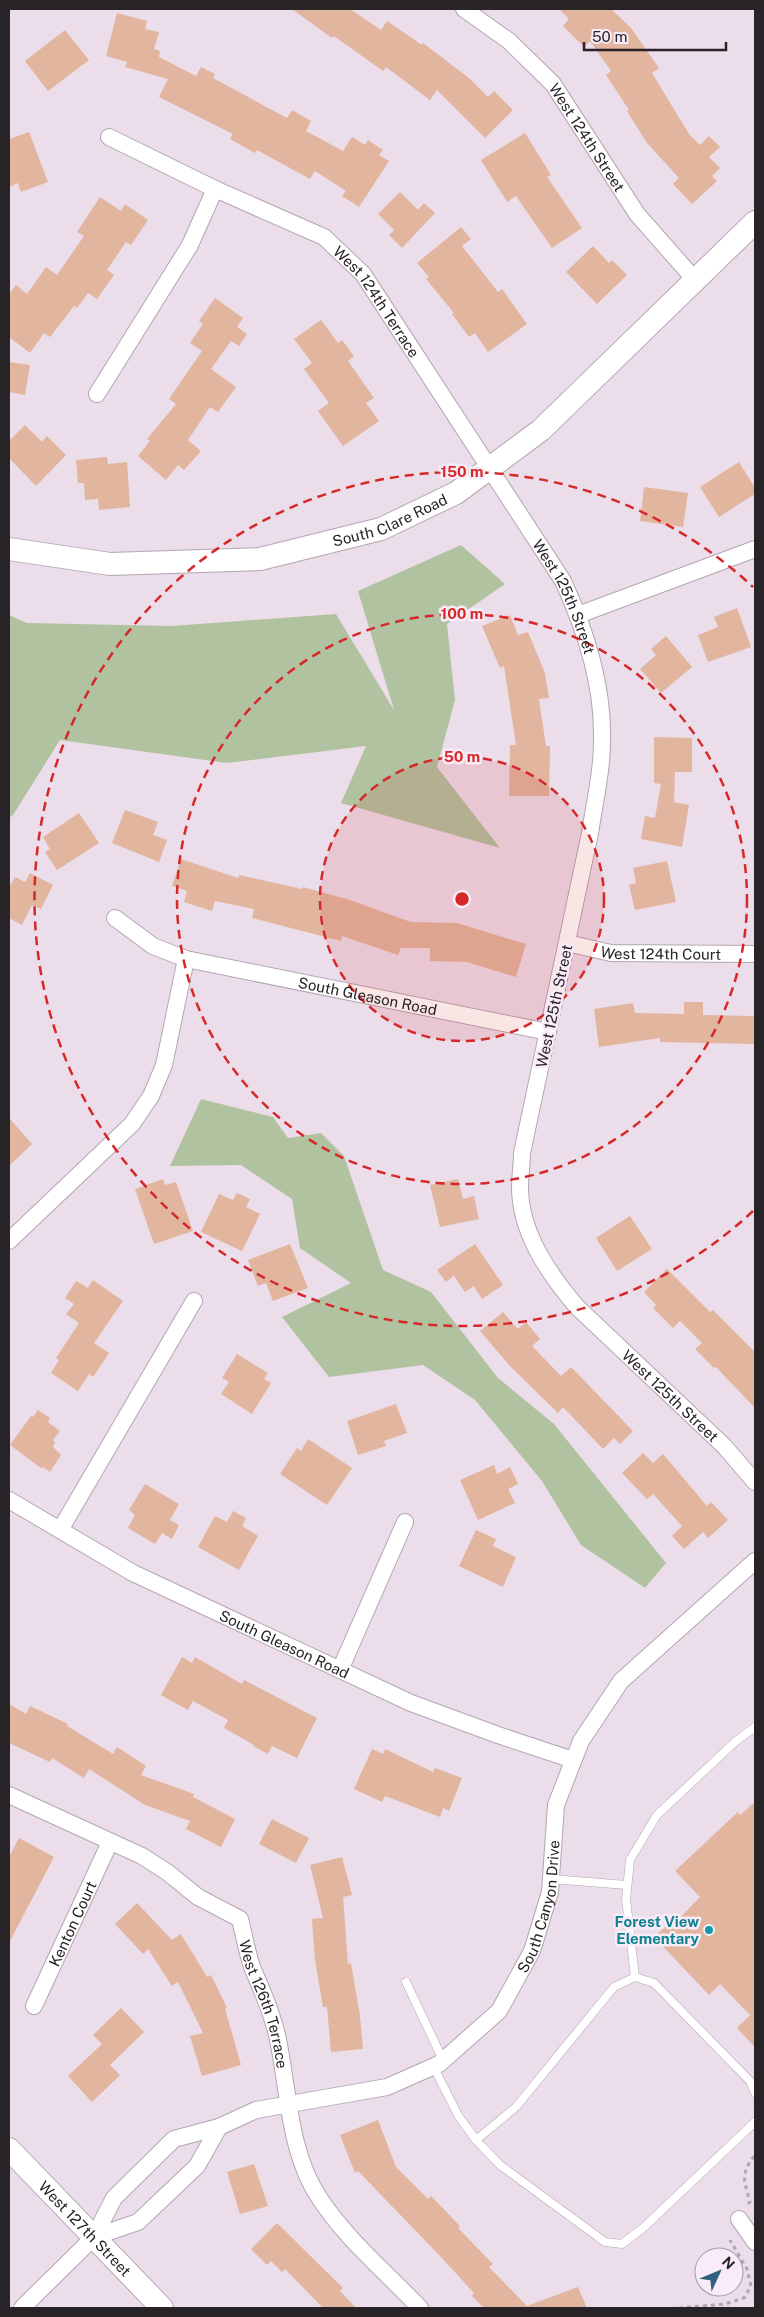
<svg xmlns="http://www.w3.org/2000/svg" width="764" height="2317" font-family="'Public Sans',sans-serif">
<rect width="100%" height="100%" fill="#ecddea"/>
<g fill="#b1c2a0">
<polygon points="461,545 505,584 447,624 455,700 437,767 500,848 341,803 366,746 227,763 60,740 13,815 9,818 9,615 27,623 171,626 336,614 394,710 358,591"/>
<polygon points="201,1099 273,1117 288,1138 321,1133 344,1156 383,1270 431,1292 498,1378 554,1424 666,1563 645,1588 581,1545 542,1481 475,1400 423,1365 329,1377 282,1317 351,1283 300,1248 292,1199 241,1165 170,1166"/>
</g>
<g fill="#e1b59e">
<polygon points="292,9 350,9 381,30 387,21 422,45 423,43 469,78 488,97 494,91 513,110 485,138 437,90 430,100 386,67 383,71 334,36 332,38"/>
<polygon points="559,9 611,9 631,28 659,68 652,73 689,134 700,145 709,136 720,147 709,157 720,168 712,176 717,181 692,204 673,184 679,178 647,143 627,111 629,110 606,75 611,71 590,41 584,47 563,26 569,19"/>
<polygon points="117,13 147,21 145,29 159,32 154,49 160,51 159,57 196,76 201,67 215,74 213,78 287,118 292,110 311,121 306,131 343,151 352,137 365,145 368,140 383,150 379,155 389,161 359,207 342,196 346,191 315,171 310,179 257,150 255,153 230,139 233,134 159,97 168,79 125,67 127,62 106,56"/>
<polygon points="65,30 89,60 48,91 25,61"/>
<polygon points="29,132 48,182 21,192 18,183 9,187 9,139"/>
<polygon points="525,133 551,175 547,177 582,228 552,248 516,196 507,202 481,160"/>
<polygon points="400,192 418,210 424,203 435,213 402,248 389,235 394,230 378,214"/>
<polygon points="100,197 121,211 125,204 148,220 131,245 126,242 107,270 114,275 97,299 88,293 77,308 74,306 50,337 44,333 30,353 9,337 9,294 16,285 27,294 46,267 57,275 84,236 77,232"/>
<polygon points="461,227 471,239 462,246 498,292 502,289 527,324 488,352 475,333 469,337 452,314 454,313 426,279 429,277 417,263"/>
<polygon points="593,246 609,263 612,260 627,275 597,304 566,272"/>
<polygon points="215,298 243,318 237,327 247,334 239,346 231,341 211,369 236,387 218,412 210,407 188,440 201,451 184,470 178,465 166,480 138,456 150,441 147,439 176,404 169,399 202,351 190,343 203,324 199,321"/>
<polygon points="321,320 338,343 342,340 354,356 348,361 374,398 366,403 379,421 343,446 318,411 329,403 304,369 312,363 294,339"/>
<polygon points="9,362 30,365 25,395 9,392"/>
<polygon points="25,425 42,442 47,436 66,455 36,486 9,458 9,441"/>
<polygon points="107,457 108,464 127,462 130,507 99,510 98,499 85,500 84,483 78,483 76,460"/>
<polygon points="739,462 755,488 755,494 719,517 700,487"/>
<polygon points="644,487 688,493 683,527 640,521"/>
<polygon points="737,608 751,647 708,662 698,635 718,627 714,617"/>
<polygon points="510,615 518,635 528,632 545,673 549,698 539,699 546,746 550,746 549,796 509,796 510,745 516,745 504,666 500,668 482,626"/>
<polygon points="666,636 692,667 661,693 640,669 656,655 651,649"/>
<polygon points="654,737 692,738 692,772 675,772 674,802 689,805 682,847 641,839 645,816 655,818 661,784 654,783"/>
<polygon points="125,810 158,822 153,835 167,840 159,862 112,843"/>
<polygon points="79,813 99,843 57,870 45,852 50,849 43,837"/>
<polygon points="181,859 238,878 239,875 302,889 303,887 350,900 411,922 457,923 526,944 516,977 467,962 430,961 430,948 401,948 398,955 342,936 341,941 252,918 254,909 215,901 212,911 184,902 187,891 172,886"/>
<polygon points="667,861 676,902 635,910 629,885 636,883 633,868"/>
<polygon points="30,873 53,885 41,909 32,905 22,925 9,918 9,888 15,877 25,882"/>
<polygon points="684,1002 703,1002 703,1015 755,1016 755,1044 660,1042 660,1038 599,1047 594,1009 633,1003 635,1013 684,1014"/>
<polygon points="9,1118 32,1144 9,1166"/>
<polygon points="163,1179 165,1185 176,1182 193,1231 154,1244 135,1189"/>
<polygon points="458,1179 463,1199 474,1196 479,1219 440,1227 430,1185"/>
<polygon points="237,1193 250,1199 246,1207 260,1214 242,1251 201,1232 219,1194 233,1200"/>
<polygon points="630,1216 652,1249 617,1271 596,1238"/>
<polygon points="290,1244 308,1288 273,1301 266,1283 258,1286 248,1260"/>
<polygon points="475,1244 503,1285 482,1299 474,1286 465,1292 454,1276 446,1282 437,1270"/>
<polygon points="667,1269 710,1312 713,1310 755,1352 755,1408 716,1367 714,1368 695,1349 702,1343 680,1321 673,1328 653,1308 656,1305 644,1292"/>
<polygon points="93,1280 123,1301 94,1343 109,1353 93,1377 89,1374 78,1391 51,1373 59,1360 56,1358 79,1323 66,1314 74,1304 65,1298 76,1281 88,1288"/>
<polygon points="503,1312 518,1329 526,1322 540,1339 532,1346 561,1376 571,1367 633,1431 620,1444 614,1438 603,1449 563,1407 558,1413 509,1365 480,1331"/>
<polygon points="237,1354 268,1373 264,1379 271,1383 252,1414 221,1394 229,1382 222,1378"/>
<polygon points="396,1404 407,1433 384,1441 386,1446 358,1455 347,1421"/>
<polygon points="38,1410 50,1418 48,1422 60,1431 53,1440 55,1442 53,1447 61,1455 50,1472 43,1467 41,1468 10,1445 31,1416 33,1417"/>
<polygon points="308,1439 352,1468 327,1505 280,1474 297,1448 301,1451"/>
<polygon points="643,1453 653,1463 663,1454 707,1506 711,1502 728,1520 708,1538 703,1532 684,1549 672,1536 682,1526 653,1494 647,1499 622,1473"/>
<polygon points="494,1465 497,1474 510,1467 518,1484 508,1489 515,1503 478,1520 460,1480"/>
<polygon points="145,1484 179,1504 170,1520 179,1525 172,1539 162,1533 155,1544 128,1528 135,1515 129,1510"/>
<polygon points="233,1511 246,1518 242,1526 258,1536 239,1570 198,1547 215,1516 227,1522"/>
<polygon points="476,1530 496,1539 493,1546 516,1557 503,1587 459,1566"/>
<polygon points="182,1657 192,1663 195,1657 242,1684 244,1680 317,1718 297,1758 272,1746 268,1754 253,1746 254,1745 224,1728 228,1720 193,1701 188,1710 161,1695"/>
<polygon points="9,1704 26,1714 30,1706 68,1724 67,1726 113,1754 117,1747 146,1766 141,1775 194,1794 193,1797 235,1819 221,1847 186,1829 190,1821 145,1805 89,1769 84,1778 52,1758 50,1762 9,1743"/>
<polygon points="372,1749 383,1754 385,1749 433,1772 435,1768 462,1778 449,1811 443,1808 440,1817 385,1796 382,1802 354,1789"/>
<polygon points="755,1802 755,2047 737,2028 750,2015 720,1984 709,1995 654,1937 673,1920 675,1923 700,1897 675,1871 738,1812 740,1815"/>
<polygon points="272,1819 309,1838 296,1863 259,1844"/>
<polygon points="19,1838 54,1857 9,1943 9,1857"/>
<polygon points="342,1857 352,1895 343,1897 348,1964 351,1963 360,2016 363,2049 331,2052 327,2007 323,2007 315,1960 312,1919 323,1918 310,1865"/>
<polygon points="137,1903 172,1940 181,1934 207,1977 211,1975 227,2008 225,2009 241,2065 202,2076 190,2036 203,2033 178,1982 172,1986 148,1949 143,1954 115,1924"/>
<polygon points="121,2008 144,2032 110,2065 120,2075 92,2102 68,2076 102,2044 93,2035"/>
<polygon points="378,2120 396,2167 428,2199 431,2196 460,2226 458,2228 493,2264 489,2267 527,2306 578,2287 587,2308 484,2308 472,2296 474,2293 440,2256 358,2171 355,2173 340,2135"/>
<polygon points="254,2164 268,2206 240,2214 227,2172"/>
<polygon points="277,2223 343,2288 340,2291 356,2308 323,2308 285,2269 282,2272 271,2261 267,2265 251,2249"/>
</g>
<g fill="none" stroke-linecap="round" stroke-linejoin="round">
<defs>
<g id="lane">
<polyline points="551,1879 627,1885"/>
<polyline points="635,1977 626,1899 630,1860 657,1815 736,1741 755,1727"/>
<polyline points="406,1982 443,2060"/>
<polyline points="433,2066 459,2117 476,2140 500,2165 605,2242 622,2244 643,2228 755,2122"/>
<polyline points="476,2140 516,2107 614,1987 635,1977 654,1983 750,2081 755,2093"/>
</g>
<g id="street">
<path id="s1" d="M 464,9 L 509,41 L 553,84 L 637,214 L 695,280"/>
<path id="s2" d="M 109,137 L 215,189 L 324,237 L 363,274 L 563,581 C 585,629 602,680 602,733 C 603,767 595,800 590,833 L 522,1153 C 522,1164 520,1176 520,1187 C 520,1233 549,1274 577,1307 L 724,1446 L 755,1482"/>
<polyline points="97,394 190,245 215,189"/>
<polyline points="578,615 755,549"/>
<path id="s3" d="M 115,918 L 153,946 L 186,959 L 548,1032"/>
<path id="s4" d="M 567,943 L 611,953 L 755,954"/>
<polyline points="9,1241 132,1124 151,1096 164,1065 186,959"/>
<path id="s5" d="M 9,1500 L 133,1573 L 411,1703 L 498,1735 L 573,1760"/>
<polyline points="60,1530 194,1301"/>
<polyline points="340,1670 405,1522"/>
<path id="s6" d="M 9,1795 L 142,1856 L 167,1872 L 198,1897 L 240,1919 C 244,1935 247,1952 252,1967 C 262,1991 271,2009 277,2035 C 289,2089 288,2152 320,2199 C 347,2240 387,2273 420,2308"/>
<path id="s7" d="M 34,2006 L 110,1842"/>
<polyline points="739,2219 755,2242"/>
<polyline points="94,2237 138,2222 197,2166 219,2127"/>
<path id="s8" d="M 22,2308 L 94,2237 L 114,2198 L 174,2139 L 219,2127 L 256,2110 L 387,2087 L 439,2064 L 499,2011 L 532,1951 L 550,1892 L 556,1805 L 581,1741 L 621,1681 L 755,1561"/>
</g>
<g id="secondary">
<path id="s9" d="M 9,549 L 110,564 L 260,559 L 381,529 L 456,493 L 541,430 L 755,222"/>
<path id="s10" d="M 9,2149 L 162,2308"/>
</g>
</defs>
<use href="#lane" stroke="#b3a6b2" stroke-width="9"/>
<use href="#street" stroke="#b3a6b2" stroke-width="18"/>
<use href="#secondary" stroke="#b3a6b2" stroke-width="24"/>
<g stroke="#b1a5af" stroke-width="3" stroke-dasharray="4 4" stroke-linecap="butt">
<path d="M 748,2204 L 750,2202 C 744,2180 740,2174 755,2155"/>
<polyline points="679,2308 725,2304 744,2298 751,2286 747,2269 730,2240"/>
</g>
<use href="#lane" stroke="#fff" stroke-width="8"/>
<use href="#street" stroke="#fff" stroke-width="16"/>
<use href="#secondary" stroke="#fff" stroke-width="22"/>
</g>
<circle cx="462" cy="899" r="142" fill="#d62828" fill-opacity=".12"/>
<g fill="none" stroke="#d62828" stroke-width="2.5" stroke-dasharray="9 6">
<circle cx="462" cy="899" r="142"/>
<circle cx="462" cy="899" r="285"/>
<path d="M753 1211A427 427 0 1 1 753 587"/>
</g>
<circle fill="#0f9aa8" stroke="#f9ebf7" stroke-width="2" cx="709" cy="1930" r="5"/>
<g text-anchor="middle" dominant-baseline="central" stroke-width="5" stroke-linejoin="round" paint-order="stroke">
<g font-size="15" fill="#282327" stroke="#f9ebf7">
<text stroke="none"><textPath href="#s1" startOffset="180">West 124th Street</textPath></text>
<text stroke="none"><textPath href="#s2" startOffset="321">West 124th Terrace</textPath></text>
<text stroke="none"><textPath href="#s9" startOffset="388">South Clare Road</textPath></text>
<text stroke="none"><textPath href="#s2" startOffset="672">West 125th Street</textPath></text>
<text stroke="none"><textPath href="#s4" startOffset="95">West 124th Court</textPath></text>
<text stroke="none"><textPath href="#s3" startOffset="268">South Gleason Road</textPath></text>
<text transform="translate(554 1006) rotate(-78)">West 125th Street</text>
<text stroke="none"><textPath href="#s2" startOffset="1542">West 125th Street</textPath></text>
<text stroke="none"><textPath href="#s5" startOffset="311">South Gleason Road</textPath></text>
<text stroke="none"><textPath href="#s8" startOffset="700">South Canyon Drive</textPath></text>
<text stroke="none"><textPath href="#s7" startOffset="91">Kenton Court</textPath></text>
<text stroke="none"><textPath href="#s6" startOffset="352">West 126th Terrace</textPath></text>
<text stroke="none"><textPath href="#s10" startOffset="110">West 127th Street</textPath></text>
</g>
<g font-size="15" font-weight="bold" fill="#0d838f" stroke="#f9ebf7" text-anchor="end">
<text x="699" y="1921">Forest View<tspan x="699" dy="17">Elementary</tspan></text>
</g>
</g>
<circle cx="462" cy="899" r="8" fill="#d62828" stroke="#f9ebf7" stroke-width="2.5"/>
<g font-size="15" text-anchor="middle" font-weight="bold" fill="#d62828" stroke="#f9ebf7" stroke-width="5" stroke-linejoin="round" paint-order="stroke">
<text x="462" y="477">150 m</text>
<text x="462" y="619">100 m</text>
<text x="462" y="762">50 m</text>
</g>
<rect width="764" height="2317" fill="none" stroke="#282327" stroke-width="20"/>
<g transform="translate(719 2272) rotate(46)"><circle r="24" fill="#f9ebf7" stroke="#a59ba4"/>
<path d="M0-4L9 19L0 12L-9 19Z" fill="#2f627f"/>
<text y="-8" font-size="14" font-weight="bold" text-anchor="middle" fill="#282327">N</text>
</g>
<path d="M584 42v8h142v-8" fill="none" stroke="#282327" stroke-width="2.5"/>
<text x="592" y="42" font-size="15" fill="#282327" stroke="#f9ebf7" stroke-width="4" paint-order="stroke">50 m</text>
</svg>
